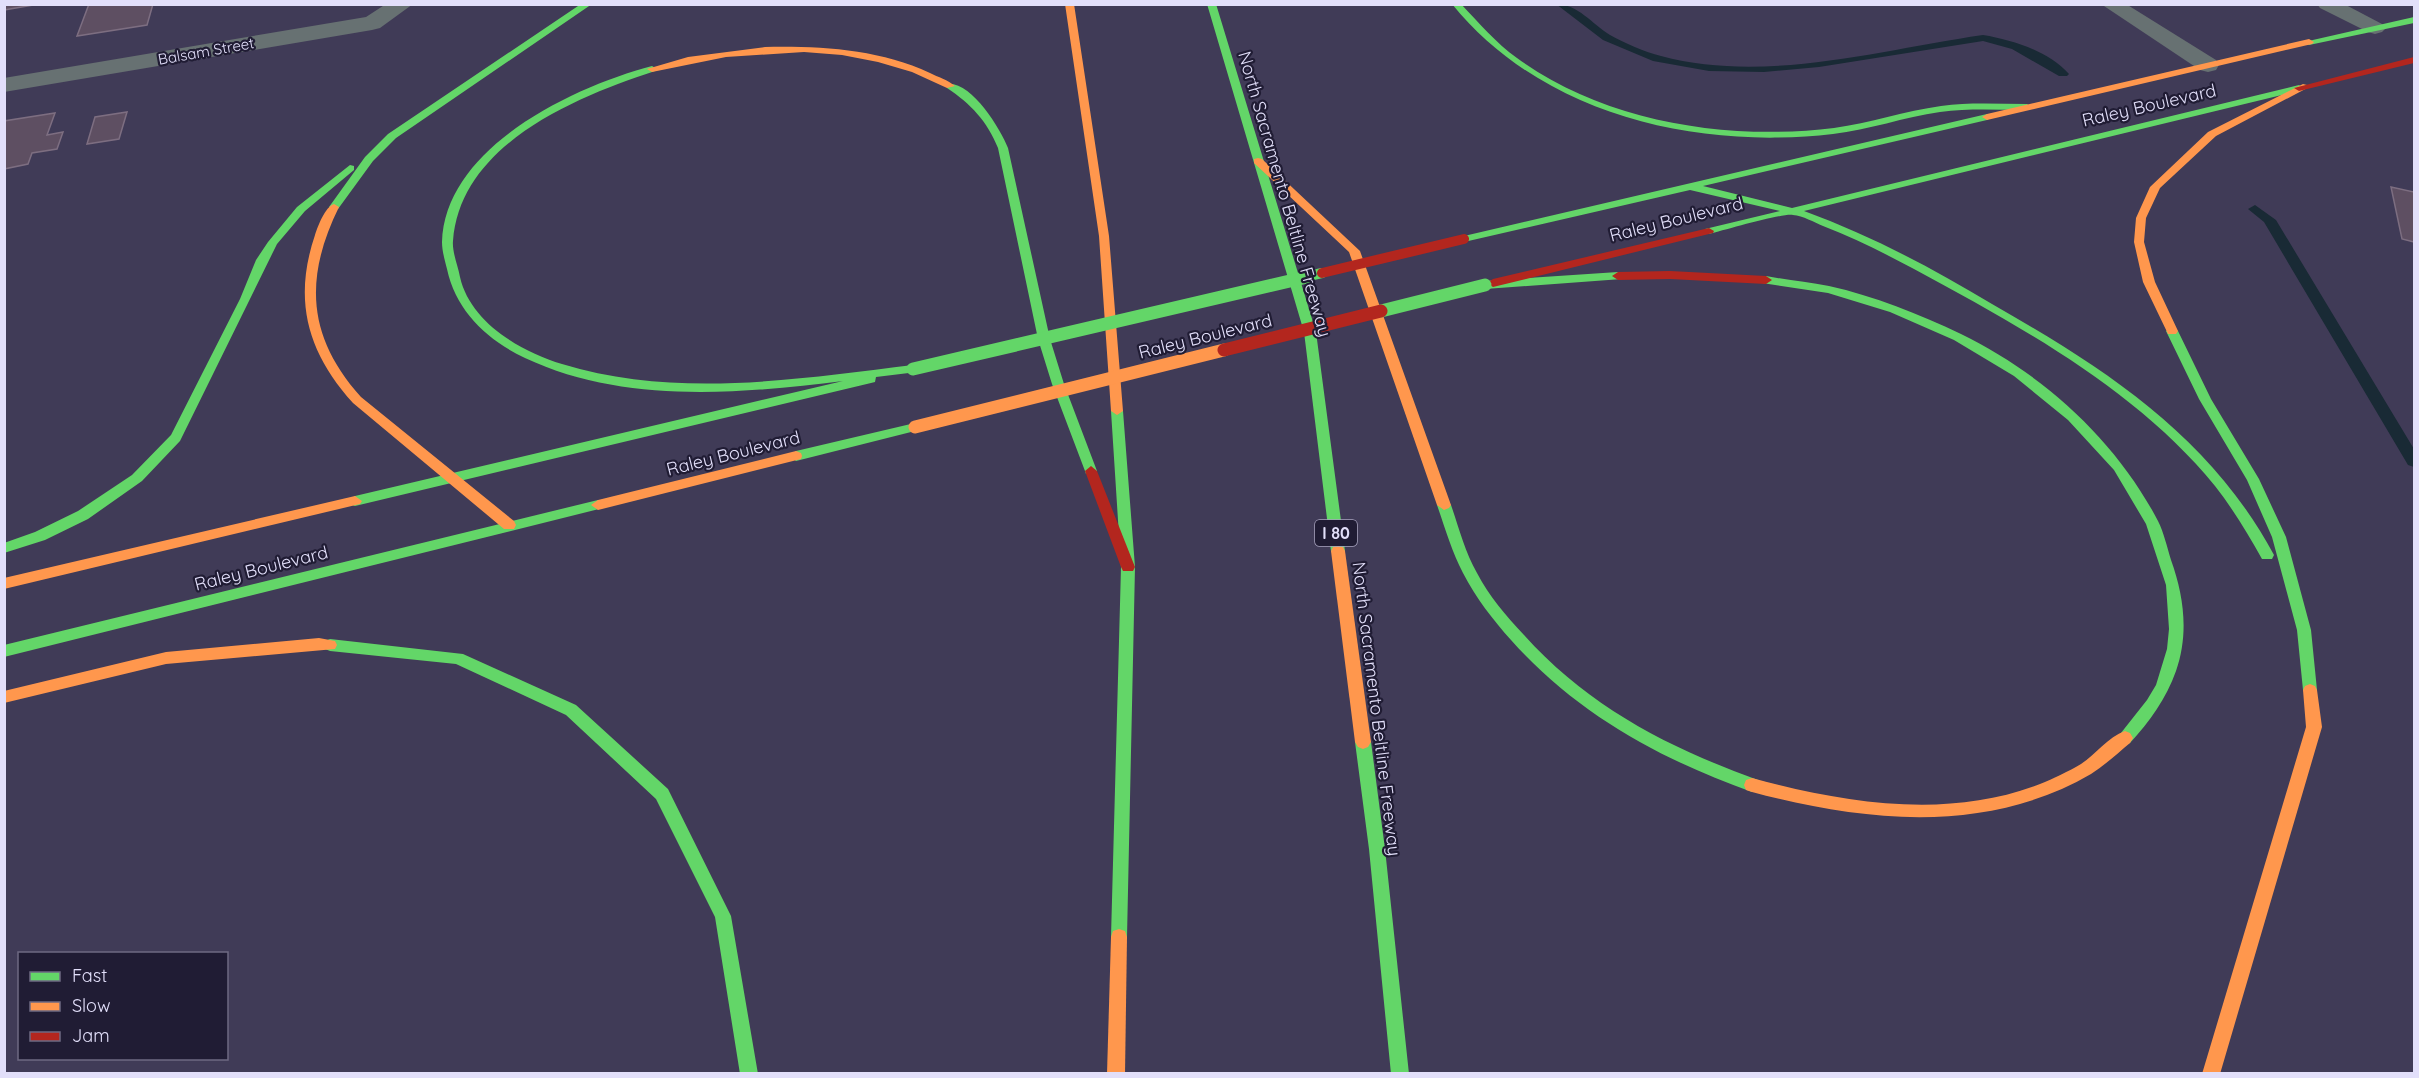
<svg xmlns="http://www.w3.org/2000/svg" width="2419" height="1078" font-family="Quicksand,sans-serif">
<rect width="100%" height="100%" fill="#403b57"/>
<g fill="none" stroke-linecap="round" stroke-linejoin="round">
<g fill="#192a35" fill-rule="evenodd">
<path d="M 1556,4 C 1578,4 1592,24 1610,35 C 1624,43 1645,52 1661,56 C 1765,84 1879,50 1983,35 C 2013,40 2048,51 2069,74 L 2067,76 L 2059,76 L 2012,49 L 1983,41 L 1819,67 L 1764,72 L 1709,71 L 1653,61 L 1603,40 Z"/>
<polygon points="2255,205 2276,220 2414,449 2414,467 2408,465 2264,222 2248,209"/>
</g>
</g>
<g fill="#5e4f62" stroke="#7d6e81" stroke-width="1.5">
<polygon points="5,4 39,4 4,10"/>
<polygon points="89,4 153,4 147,25 77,36"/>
<polygon points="127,112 119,139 87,144 95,117"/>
<polygon points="55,113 47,135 63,132 57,149 32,153 28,164 4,169 4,121"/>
<polygon points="2391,187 2414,192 2414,242 2402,239"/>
</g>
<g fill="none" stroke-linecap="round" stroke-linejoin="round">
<g fill="#677172" fill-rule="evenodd">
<polygon points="2101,4 2126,4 2216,60 2219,65 2216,70 2208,72 2200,70"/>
<polygon points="2317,4 2344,4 2382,24 2386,28 2382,32 2375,34 2368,32 2320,8"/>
</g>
<polygon fill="#677172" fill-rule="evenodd" points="386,4 413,4 380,28 372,30 4,92 4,78 366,17"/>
<g fill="#63d668" fill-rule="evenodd">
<polygon points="581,4 592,4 396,138 373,161 338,209 330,209 329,207 365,157 388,134"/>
<polygon points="1207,4 1216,4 1316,332 1345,551 1343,555 1333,555 1331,551 1304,332"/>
<path d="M 1452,4 L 1461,4 C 1479,23 1496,43 1517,58 C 1605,122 1727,141 1834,128 C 1870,123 1905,111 1941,106 C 1969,102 1998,104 2027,104 L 2032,107 L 2027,110 C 1998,110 1969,108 1940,112 C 1904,117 1869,130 1833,134 C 1696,150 1542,115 1452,4 Z"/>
<polygon points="2414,17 2414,23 2309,45 2304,42"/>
<path d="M 652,66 L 657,69 L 655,71 C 576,97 460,144 453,241 C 452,252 458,266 460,277 C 470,322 521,352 562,364 C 677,399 797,379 913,365 L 919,369 L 917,372 L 876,377 L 875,382 L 871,383 L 355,506 L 350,504 L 348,501 L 355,496 L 843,381 C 738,394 623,404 525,358 C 487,340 456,311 447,269 C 445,261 442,251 442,242 C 445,147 573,87 652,66 Z"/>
<path d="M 947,84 C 971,81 1000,128 1008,148 L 1050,339 L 1064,384 L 1097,471 L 1096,474 L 1086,474 L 1085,471 L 1052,384 L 1038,339 L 998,148 C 987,121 971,104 947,88 Z"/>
<path d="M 2299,85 L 2304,88 L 2302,90 L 1804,211 C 1870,235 1932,268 1992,304 C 2106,369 2210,436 2274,555 L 2272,559 L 2262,559 C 2248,534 2233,509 2215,486 C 2137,390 2021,327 1914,269 C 1884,253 1854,238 1823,226 C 1814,222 1803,216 1793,215 C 1781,213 1725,230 1709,234 L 1705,233 L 1705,229 L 1780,211 L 1690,190 L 1464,242 L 1459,239 L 1464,236 L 1987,114 L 1992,117 L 1987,120 L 1703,186 L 1792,208 Z"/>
<polygon points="350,165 354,166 354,170 305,211 277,244 180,441 142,481 88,519 45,540 4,553 4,543 35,532 78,511 132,475 171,435 240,299 256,260 268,242 297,207"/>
<polygon points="1618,272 1624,276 1622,279 1485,289 1479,285 1485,281"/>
<path d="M 1766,276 C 1787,280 1808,282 1829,286 C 1874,296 1919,314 1961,334 C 2043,374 2116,440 2158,521 C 2164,533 2167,547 2171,560 C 2184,596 2189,634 2176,671 C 2166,699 2150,721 2130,743 L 2125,745 L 2120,743 L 2117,738 L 2147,700 L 2156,685 L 2167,649 L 2169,629 L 2166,585 L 2146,524 L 2114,470 L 2068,420 L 2014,376 L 1954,340 L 1890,312 L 1828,293 L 1762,283 L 1760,280 Z"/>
<polygon points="2172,327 2178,331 2211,399 2259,479 2286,537 2311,630 2317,690 2315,694 2310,696 2305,694 2303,690 2297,630 2272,537 2247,480 2199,399 2166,331"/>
<polygon points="1117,407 1123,411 1135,567 1127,937 1125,943 1119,945 1113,943 1111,937 1121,567 1111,411"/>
<polygon points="915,423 921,427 919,430 796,461 790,456 796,451"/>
<polygon points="598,500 605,505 603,508 4,657 4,645"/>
<path d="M 1444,500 L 1451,505 C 1459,528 1465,552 1477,573 C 1489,596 1506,616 1524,635 C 1589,707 1667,747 1758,780 L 1760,785 L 1758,790 L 1752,792 C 1660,759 1577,714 1511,640 C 1493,620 1476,598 1463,573 C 1452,552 1445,528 1437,505 Z"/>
<polygon points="330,639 463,654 576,705 668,789 731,916 758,1074 740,1074 715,917 656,799 566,715 456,664 330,651 325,649 323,645 325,641"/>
<polygon points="1363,735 1368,737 1371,742 1385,849 1409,1074 1391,1074 1369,849 1355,742 1358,737"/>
</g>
<g fill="#ff974d" fill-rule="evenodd">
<polygon points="1065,4 1074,4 1109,236 1123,411 1117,415 1111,411 1099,236"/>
<polygon points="2309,39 2314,42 2312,44 1987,120 1982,117 1987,114"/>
<path d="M 765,47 C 821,46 878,49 930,73 C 938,77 948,80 955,86 L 947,88 L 912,72 L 878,62 L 842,55 L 804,52 L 726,57 L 652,72 L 647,69 L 688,57 Z"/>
<polygon points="2303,84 2311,86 2216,136 2160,188 2146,218 2144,242 2155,282 2178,331 2176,334 2168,334 2143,282 2134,242 2136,218 2150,187 2208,132"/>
<polygon points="1258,158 1262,159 1360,251 1451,505 1449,508 1444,510 1437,505 1349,252 1254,163 1254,159"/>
<path d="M 334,204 L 339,207 C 304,278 307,337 361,397 L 514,521 L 516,525 L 514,529 L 504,529 L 353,403 C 307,352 293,300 315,235 C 318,226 325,207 334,204 Z"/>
<polygon points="796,451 801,453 802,456 801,459 598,510 591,505 598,500"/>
<polygon points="355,496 362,501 360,504 4,589 4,578"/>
<polygon points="1338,546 1343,547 1345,551 1371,742 1368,747 1363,749 1358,747 1355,742 1331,551 1333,547"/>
<polygon points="319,638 335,641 337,645 335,649 166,664 4,703 4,691 166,652"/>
<polygon points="2310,684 2315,686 2317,690 2322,727 2220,1074 2202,1074 2306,727 2303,690 2305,686"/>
<path d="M 2125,731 L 2130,733 L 2133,738 L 2130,743 C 2118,753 2105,765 2091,774 C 1986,835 1864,822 1752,792 L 1746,790 L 1744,785 L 1746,780 L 1752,778 C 1844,803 1948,820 2040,784 C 2053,779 2069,771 2081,764 C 2096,754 2108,737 2125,731 Z"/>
<polygon points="1119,929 1125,931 1127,937 1125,1074 1107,1074 1111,937 1113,931"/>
</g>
<g fill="#b3261e" fill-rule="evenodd">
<polygon points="2414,57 2414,63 2299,91 2294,88"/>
<polygon points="1709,228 1714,231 1713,233 1493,287 1487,283 1493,279"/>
<polygon points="1670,271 1766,276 1772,280 1766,284 1670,279 1618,280 1612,276 1618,272"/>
<polygon points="1091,466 1097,471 1135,567 1133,571 1123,571 1121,567 1085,471"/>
</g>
<polyline stroke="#63d668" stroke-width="10" points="1300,278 1322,273"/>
<g stroke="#63d668" stroke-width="13">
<polyline points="1381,311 1485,285"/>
<polyline points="913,369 1307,277"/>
</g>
<polyline stroke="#ff974d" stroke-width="13" points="915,427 1224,350"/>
<polyline stroke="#b3261e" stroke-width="10" points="1322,273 1464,239"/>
<polyline stroke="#b3261e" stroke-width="13" points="1224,350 1381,311"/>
</g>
<g text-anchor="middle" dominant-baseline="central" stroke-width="4.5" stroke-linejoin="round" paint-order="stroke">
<g font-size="15" fill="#e2dffa" stroke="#201c34">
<text transform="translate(206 51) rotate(-10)">Balsam Street</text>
</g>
<rect fill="#201c34" stroke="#a8a4bf" stroke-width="1.5" x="1315" y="520" width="42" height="26" rx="4.5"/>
<g font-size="16" font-weight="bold" fill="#e2dffa">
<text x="1336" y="533">I 80</text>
</g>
<g font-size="18" fill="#e2dffa" stroke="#201c34">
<text transform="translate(2149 105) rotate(-13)">Raley Boulevard</text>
<text transform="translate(1285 194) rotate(74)">North Sacramento Beltline Freeway</text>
<text transform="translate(1676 219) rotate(-14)">Raley Boulevard</text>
<text transform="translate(1205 336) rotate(-14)">Raley Boulevard</text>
<text transform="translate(733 453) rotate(-14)">Raley Boulevard</text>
<text transform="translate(261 568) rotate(-14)">Raley Boulevard</text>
<text transform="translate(1377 709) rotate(83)">North Sacramento Beltline Freeway</text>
</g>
</g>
<rect width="2419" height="1078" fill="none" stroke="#e2dffa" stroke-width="12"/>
<rect x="18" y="952" width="210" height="108" fill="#201c34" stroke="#6e6a83" stroke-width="1.5"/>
<rect x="30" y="972" width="30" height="9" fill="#63d668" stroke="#6e6a83" stroke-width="1.5"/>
<text x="72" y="982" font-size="18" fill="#e2dffa">Fast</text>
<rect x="30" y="1002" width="30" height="9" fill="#ff974d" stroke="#6e6a83" stroke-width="1.5"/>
<text x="72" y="1012" font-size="18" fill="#e2dffa">Slow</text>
<rect x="30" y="1032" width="30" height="9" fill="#b3261e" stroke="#6e6a83" stroke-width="1.5"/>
<text x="72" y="1042" font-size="18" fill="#e2dffa">Jam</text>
</svg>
